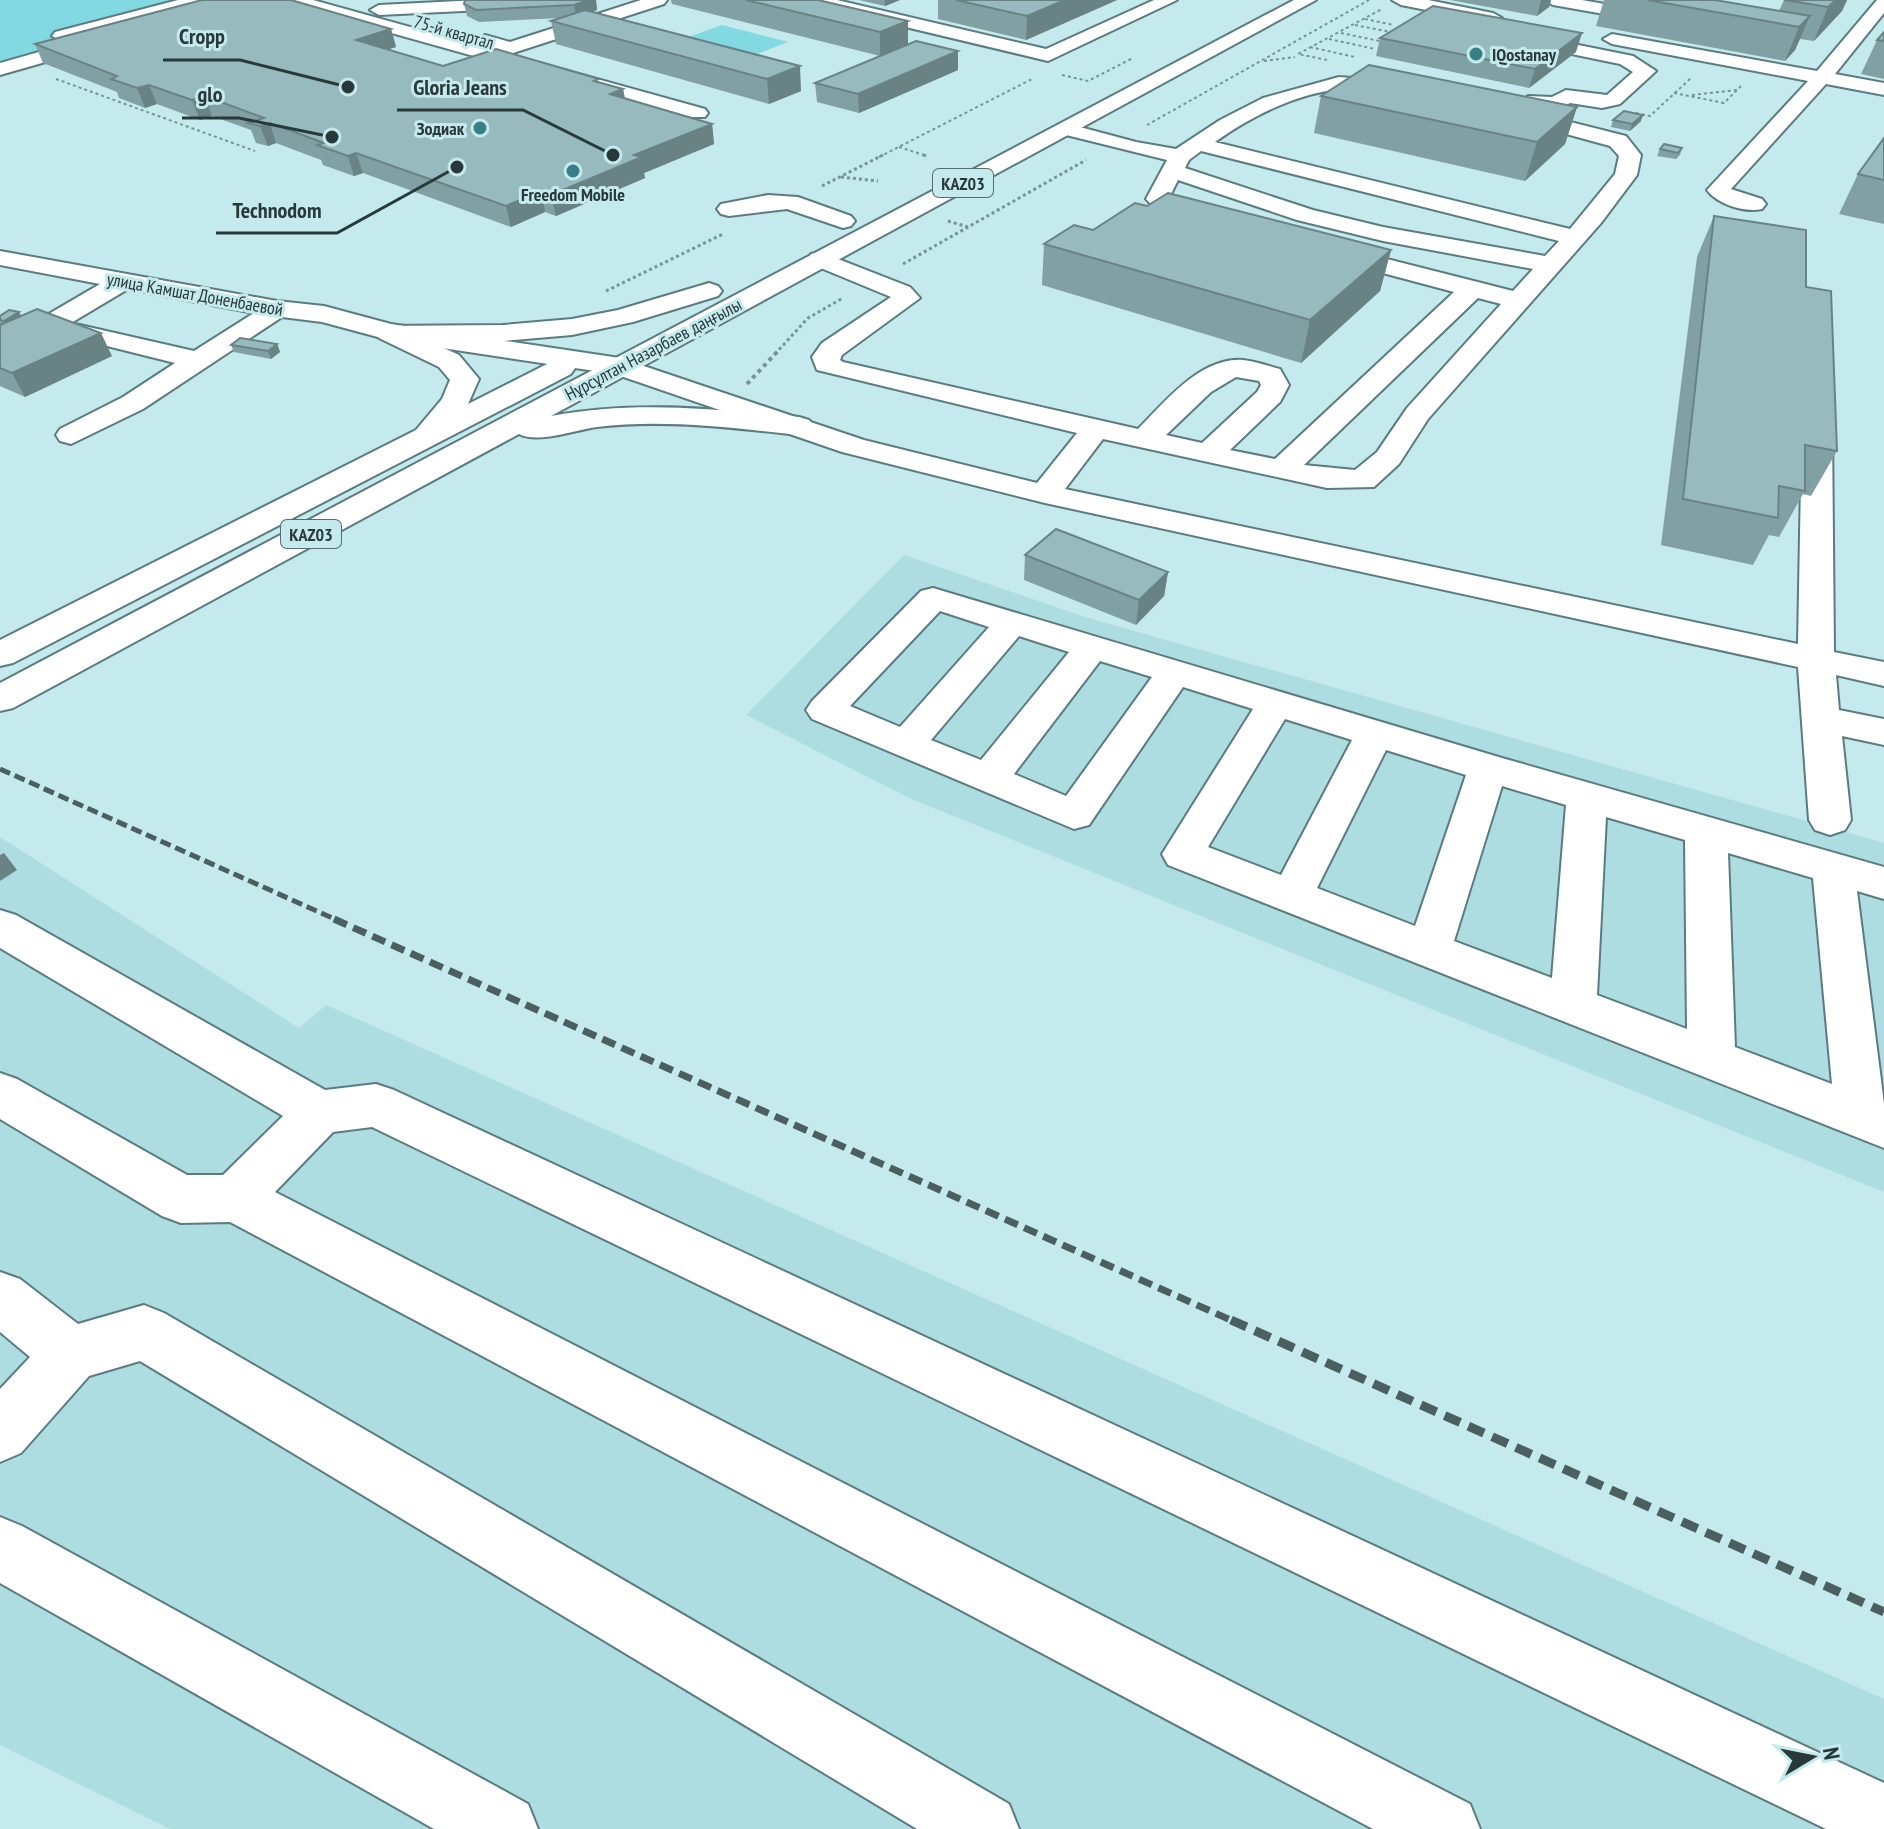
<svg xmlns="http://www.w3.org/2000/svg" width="1884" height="1829" font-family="'PT Sans Narrow',sans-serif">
<rect width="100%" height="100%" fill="#c4eaed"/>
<g fill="#aedde1">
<polygon points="904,555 1085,617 1884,843 1884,1192 909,798 746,715"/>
<polygon points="0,837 299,1028 326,1005 1884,1699 1884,1829 170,1829 0,1745"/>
</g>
<g fill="#83d9e1">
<polygon points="0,0 237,0 0,64"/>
<polygon points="722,25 788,42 746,58 680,40"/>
</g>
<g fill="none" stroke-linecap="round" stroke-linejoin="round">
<defs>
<g id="minor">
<polygon points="178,0 207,0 204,4 61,41 52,36 55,32"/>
<polygon points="285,0 313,0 705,109 708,113 705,117 691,117 288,4"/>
<polygon points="479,0 531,0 533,3 524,8 379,15 370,10 379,5"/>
<polygon points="641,0 667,0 664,4 510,54 479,45 476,41 485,35 510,42"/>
<polygon points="806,0 837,0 1046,49 1154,0 1177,0 1048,61 809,4"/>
<polygon points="1392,0 1428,0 1493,13 1502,18 1493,23 1401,5"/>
<polygon points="1544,0 1582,0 1661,14 1670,19 1661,24 1553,5"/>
<path d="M 1877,0 L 1884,0 L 1884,13 L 1835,74 L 1884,83 L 1884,95 L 1826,84 L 1731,189 L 1762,199 L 1766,204 L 1762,209 C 1745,213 1717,204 1707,190 L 1808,81 L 1612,44 L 1603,39 L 1612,34 L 1817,71 Z"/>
<polygon points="1519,33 1633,56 1656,71 1620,104 1602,108 1570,103 1556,110 1528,104 1525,100 1528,96 1552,97 1566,90 1607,95 1633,72 1620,64 1513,42 1510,38 1513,34"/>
<polygon points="99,35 108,41 105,45 0,75 0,63"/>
<path d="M 1339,77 L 1401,82 L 1411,88 C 1399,101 1357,87 1339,89 C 1295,94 1250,117 1215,142 L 1570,229 L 1615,174 L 1619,156 L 1610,146 L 1504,117 L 1501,113 L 1504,109 L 1511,107 L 1626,136 L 1641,155 L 1637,175 L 1601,223 L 1428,419 L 1399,464 L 1374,487 L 1327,488 L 1103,439 L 1065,489 L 1798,644 L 1802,426 L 1807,420 L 1817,417 L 1827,420 L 1832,426 L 1834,652 L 1884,662 L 1884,686 L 1836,675 L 1839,710 L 1884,719 L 1884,745 L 1842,736 L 1851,820 L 1845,830 L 1830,835 L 1815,830 L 1809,820 L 1798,667 L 1045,503 L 842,452 L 615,374 L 389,340 L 322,322 L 282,317 L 143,409 L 71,444 L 60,441 L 56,435 L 60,429 L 123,397 L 175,363 L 67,336 L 63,330 L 65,327 L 0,355 L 0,337 L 47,315 L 100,284 L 0,265 L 0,251 L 277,301 L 324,306 L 391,324 L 620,358 L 864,440 L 1037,483 L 1077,433 L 817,370 L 812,357 L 822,343 L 891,297 L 811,264 L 808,259 L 811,254 L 820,252 L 910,287 L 920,298 L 842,355 L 840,360 L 843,362 L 1138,429 C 1165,402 1200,357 1243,360 C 1255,361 1268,366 1280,369 L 1289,385 L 1280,402 L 1230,450 L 1275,459 L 1454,292 L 1319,256 L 1316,251 L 1319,246 L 1328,244 L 1513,291 L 1533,269 L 1383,241 L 1297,220 L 1178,180 L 1169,198 L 1175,203 L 1219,215 L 1223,220 L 1219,225 L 1211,227 L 1159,213 L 1146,199 L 1167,160 L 1058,133 L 1055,129 L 1065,123 L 1136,142 L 1176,149 L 1220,120 L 1263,98 ZM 1201,151 L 1559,241 L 1545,256 L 1383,227 L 1313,210 L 1185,168 L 1189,160 ZM 128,289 L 254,313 L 194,351 L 71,323 ZM 1478,298 L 1501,304 L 1407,408 L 1377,452 L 1355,470 L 1304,465 ZM 1236,377 L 1259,381 L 1261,385 L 1257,392 L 1202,443 L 1166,435 L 1211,392 Z"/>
<polygon points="768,195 798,197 851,216 855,221 851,226 843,228 787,209 729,216 721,214 717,209 721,204"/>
<path d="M 933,588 L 1502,758 L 1884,867 L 1884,899 L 1857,891 L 1884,1104 L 1884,1148 L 1168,865 L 1162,854 L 1253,709 L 1183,687 L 1089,825 L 1074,829 L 812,719 L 806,710 L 812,701 L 921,591 ZM 940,611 L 989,627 L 900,727 L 850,706 ZM 1019,636 L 1069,652 L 981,760 L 931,740 ZM 1100,661 L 1152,677 L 1066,796 L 1014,774 ZM 1285,719 L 1352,740 L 1281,875 L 1208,847 ZM 1386,750 L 1466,775 L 1415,926 L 1317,888 ZM 1502,786 L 1566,805 L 1552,978 L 1454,941 ZM 1606,817 L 1685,840 L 1687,1029 L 1597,995 ZM 1728,853 L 1813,878 L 1832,1084 L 1735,1047 Z"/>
<polygon points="0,910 16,915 325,1090 376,1084 394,1090 1884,1783 1884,1829 1826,1829 372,1127 333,1132 275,1192 1470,1804 1480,1829 1373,1829 230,1222 181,1223 162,1216 0,1119 0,1073 17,1079 187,1175 223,1175 283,1116 0,948"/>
<polygon points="0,1272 20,1279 78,1324 144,1305 164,1313 1009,1804 1019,1829 917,1829 140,1361 89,1376 21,1453 0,1462 0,1389 30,1357 0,1332"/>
<polygon points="0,1517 22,1526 528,1804 538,1829 434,1829 0,1583"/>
</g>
<g id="major">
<path d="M 1294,0 L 1316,0 L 551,416 C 634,400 716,409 799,417 L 809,420 L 814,426 L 809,432 L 799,435 C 732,428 664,419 597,427 C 575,430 538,444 519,434 L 13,708 L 0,711 L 0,683 Z"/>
<polygon points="709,283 718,286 722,291 718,296 633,322 572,335 503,341 429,341 459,355 479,379 468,404 551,362 561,360 571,362 575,368 571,374 13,663 0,666 0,640 416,430 442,399 450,380 439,367 379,338 376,332 379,326 503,325 572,319 618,310"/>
</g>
</defs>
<use href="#minor" stroke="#5a7c80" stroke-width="4"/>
<use href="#major" stroke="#5a7c80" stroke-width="4"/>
<g stroke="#789395" stroke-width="2" stroke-dasharray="3 3" stroke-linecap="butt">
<polyline points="1365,19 1394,25"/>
<polyline points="1355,25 1396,33"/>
<polyline points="1341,33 1384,42"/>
<polyline points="1329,39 1375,49"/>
<polyline points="1310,47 1355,57"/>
<polyline points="1327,60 1298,54 1382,9"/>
<polyline points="1264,61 1295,57"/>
<polyline points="1062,75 1088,81 1131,59"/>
<polyline points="56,79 255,151"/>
<polyline points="1674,93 1724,103 1741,86"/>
<polyline points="1692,95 1737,90"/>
<polyline points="1636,113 1650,116 1691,78"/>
<polyline points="1147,125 1369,0"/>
<polyline points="899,147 927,156"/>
<polyline points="879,157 1034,78"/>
</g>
<g stroke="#789395" stroke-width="3" stroke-dasharray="3 3" stroke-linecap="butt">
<polyline points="923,155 927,156"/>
<polyline points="841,177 878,181"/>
<polyline points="822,186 883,155"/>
<polyline points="948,221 968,227"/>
<polyline points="903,264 1086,160"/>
<polyline points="606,291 723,234"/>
<polyline points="775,354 808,318 843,298"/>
</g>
<polyline stroke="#789395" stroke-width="4" stroke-dasharray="4 4" stroke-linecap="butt" points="747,384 777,352"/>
<use href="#minor" fill="#fff" fill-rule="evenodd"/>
<use href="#major" fill="#fff" fill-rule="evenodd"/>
<polyline stroke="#4b5f60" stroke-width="5" stroke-dasharray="11 5" stroke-linecap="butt" points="0,769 339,921"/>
<polyline stroke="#4b5f60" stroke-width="7" stroke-dasharray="14 7" stroke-linecap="butt" points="334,919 1235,1322"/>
<polyline stroke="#4b5f60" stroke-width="9" stroke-dasharray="17 9" stroke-linecap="butt" points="1231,1320 1884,1612"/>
</g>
<g fill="#81a0a3">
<polygon points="465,0 596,0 597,10 591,12 801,91 769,104 556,44 551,21 561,18 479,22 467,16 464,4"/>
<polygon points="671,0 818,0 908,21 908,44 958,70 859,113 817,102 815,83 880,56 672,4"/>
<polygon points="859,0 900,0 885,6"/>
<polygon points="938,0 1117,0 1026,40 938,19"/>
<polygon points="1450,0 1551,0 1549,7 1537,16"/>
<polygon points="1604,0 1715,0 1779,11 1784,0 1847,0 1842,11 1814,41 1800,39 1795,50 1785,61 1596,26"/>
<polygon points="391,29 396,47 388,49 443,66 600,82 623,89 625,98 712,124 714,144 644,173 645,178 556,216 545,212 511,227 363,173 354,176 323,165 321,160 276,143 268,146 256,143 251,130 212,116 200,120 157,104 145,108 119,98 117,92 43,63 35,44"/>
<polygon points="1884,32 1884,79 1861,74 1877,40"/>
<polygon points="1380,38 1576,52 1529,88 1376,56"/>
<polygon points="1321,96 1577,107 1565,144 1525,181 1314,133"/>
<polygon points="1613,120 1641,121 1630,131 1611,127"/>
<polygon points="1884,138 1884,224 1839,214 1858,174"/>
<polygon points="1682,148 1680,155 1676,159 1657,156 1660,149"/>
<polygon points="1147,206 1391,250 1380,291 1301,363 1042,285 1044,244 1093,230"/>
<polygon points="1714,216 1806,287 1837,451 1811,496 1803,494 1779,537 1769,535 1753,565 1661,545 1697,257"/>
<polygon points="19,312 21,316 112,356 25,397 0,386 0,316"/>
<polygon points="277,344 280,352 271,359 234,352 231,345"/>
<polygon points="1025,555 1168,572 1164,596 1136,625 1024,580"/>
</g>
<g fill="#698284">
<polygon points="589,0 596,0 597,10 576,17 574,5"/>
<polygon points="885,0 900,0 885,6"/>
<polygon points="1065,0 1117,0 1026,40 1027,16"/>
<polygon points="1541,0 1551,0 1549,7 1537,16"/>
<polygon points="1836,0 1847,0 1842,11 1814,41 1828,7"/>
<polygon points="1810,16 1795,50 1785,61 1799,27"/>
<polygon points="908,21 908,45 880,56 880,32"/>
<polygon points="391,29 396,47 362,58 356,40"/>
<polygon points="1582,33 1576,52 1529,88 1535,69"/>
<polygon points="958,51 958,70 859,113 858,94"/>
<polygon points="800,66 801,91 769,104 767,79"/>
<polygon points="149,85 157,104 145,108 137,88"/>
<polygon points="623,89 626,108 610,94"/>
<polygon points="205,96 212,116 200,120 192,100"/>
<polygon points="1577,107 1565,144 1525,181 1537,142"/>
<polygon points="1643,115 1641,121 1630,131 1632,124"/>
<polygon points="270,123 276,143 268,146 260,126"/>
<polygon points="712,124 714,144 644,173 645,178 556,216 551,195 634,155"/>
<polygon points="356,153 363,173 354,176 348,156"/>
<polygon points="541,191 545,212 511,227 506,206"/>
<polygon points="1391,250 1380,291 1301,363 1310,320"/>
<polygon points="19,312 23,320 9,328 4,321"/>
<polygon points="101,333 112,356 25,397 12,373"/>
<polygon points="277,344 280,352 271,359 268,351"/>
<polygon points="1168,572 1164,596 1136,625 1139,600"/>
<polygon points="4,853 17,870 0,881 0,855"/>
</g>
<g fill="#96babd" stroke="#698284" stroke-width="2">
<polygon points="202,0 291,0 391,29 356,40 443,66 496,49 599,79 594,81 623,89 610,94 712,124 634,155 642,157 551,195 541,191 506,206 356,153 348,156 317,145 324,143 270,123 260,126 248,123 264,118 205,96 192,100 149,85 137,88 111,79 117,76 35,44"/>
<polygon points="465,0 589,0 574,5 476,10 464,4"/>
<polygon points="746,0 818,0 908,21 880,32"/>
<polygon points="956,0 1065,0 1027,16"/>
<polygon points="1648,0 1715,0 1810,16 1799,27"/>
<polygon points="1784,0 1836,0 1828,7"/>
<polygon points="1433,6 1582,33 1535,69 1380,38"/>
<polygon points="585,10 800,66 767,79 551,21"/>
<polygon points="1884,32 1884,41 1877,40"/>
<polygon points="916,41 958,51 858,94 815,83"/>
<polygon points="1369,65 1577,107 1537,142 1321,96"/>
<polygon points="1624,111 1643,115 1632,124 1613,120"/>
<polygon points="1884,138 1884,180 1858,174"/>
<polygon points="1664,144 1682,148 1678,153 1660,149"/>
<polygon points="1168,193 1391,250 1310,320 1044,244 1074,225 1093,230 1135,203 1147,206"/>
<polygon points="1714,216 1806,230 1806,287 1831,291 1837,451 1805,445 1805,491 1779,486 1778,518 1683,499"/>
<polygon points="37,309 101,333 12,373 0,368 0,325"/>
<polygon points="9,310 19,312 4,321 0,320 0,316"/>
<polygon points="240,338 277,344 268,351 231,345"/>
<polygon points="1056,529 1168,572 1139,600 1025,555"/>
</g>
<g fill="#377f86" stroke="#c4eaed" stroke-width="3">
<circle cx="1476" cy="54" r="8"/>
<circle cx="480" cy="128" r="8"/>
<circle cx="573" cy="171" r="8"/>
</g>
<g text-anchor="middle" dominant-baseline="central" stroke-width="6" stroke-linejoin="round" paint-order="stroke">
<g font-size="18" fill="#293839" stroke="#c4eaed">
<text transform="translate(454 32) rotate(16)">75-й квартал</text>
<text transform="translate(195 294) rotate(10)">улица Камшат Доненбаевой</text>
<text transform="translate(653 349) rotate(-28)">Нұрсұлтан Назарбаев даңғылы</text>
</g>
<g font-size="18" font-weight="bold" fill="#293839" stroke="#c4eaed" text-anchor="start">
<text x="1492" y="54">IQostanay</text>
<text x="464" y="128" text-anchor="end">Зодиак</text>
<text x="573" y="194" text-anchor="middle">Freedom Mobile</text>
</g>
<g fill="#c4eaed" stroke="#586d6f" stroke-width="2">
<rect x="933" y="169" width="60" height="28" rx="6"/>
<rect x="281" y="520" width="60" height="28" rx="6"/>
</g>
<g font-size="18" font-weight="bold" fill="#293839">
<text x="963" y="183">KАZ03</text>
<text x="311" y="534">KАZ03</text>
</g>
</g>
<path fill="none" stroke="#293839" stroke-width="3" d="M348 87L240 60H163M613 155L523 110H397M332 137L239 118H182M457 167L337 233H216"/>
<g fill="#293839" stroke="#c4eaed" stroke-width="3">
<circle cx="348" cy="87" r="8"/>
<circle cx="613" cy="155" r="8"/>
<circle cx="332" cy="137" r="8"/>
<circle cx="457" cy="167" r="8"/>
</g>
<g font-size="22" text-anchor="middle" font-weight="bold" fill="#293839" stroke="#c4eaed" stroke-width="6" stroke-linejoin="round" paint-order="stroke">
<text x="202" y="44">Cropp</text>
<text x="460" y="95">Gloria Jeans</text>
<text x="210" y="102">glo</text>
<text x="277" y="218">Technodom</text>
</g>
<g transform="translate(1812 1757) rotate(80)" stroke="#c4eaed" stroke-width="6" paint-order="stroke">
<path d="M0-6L14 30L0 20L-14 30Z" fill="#293839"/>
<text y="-12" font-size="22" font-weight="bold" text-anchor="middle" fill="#293839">N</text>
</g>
</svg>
